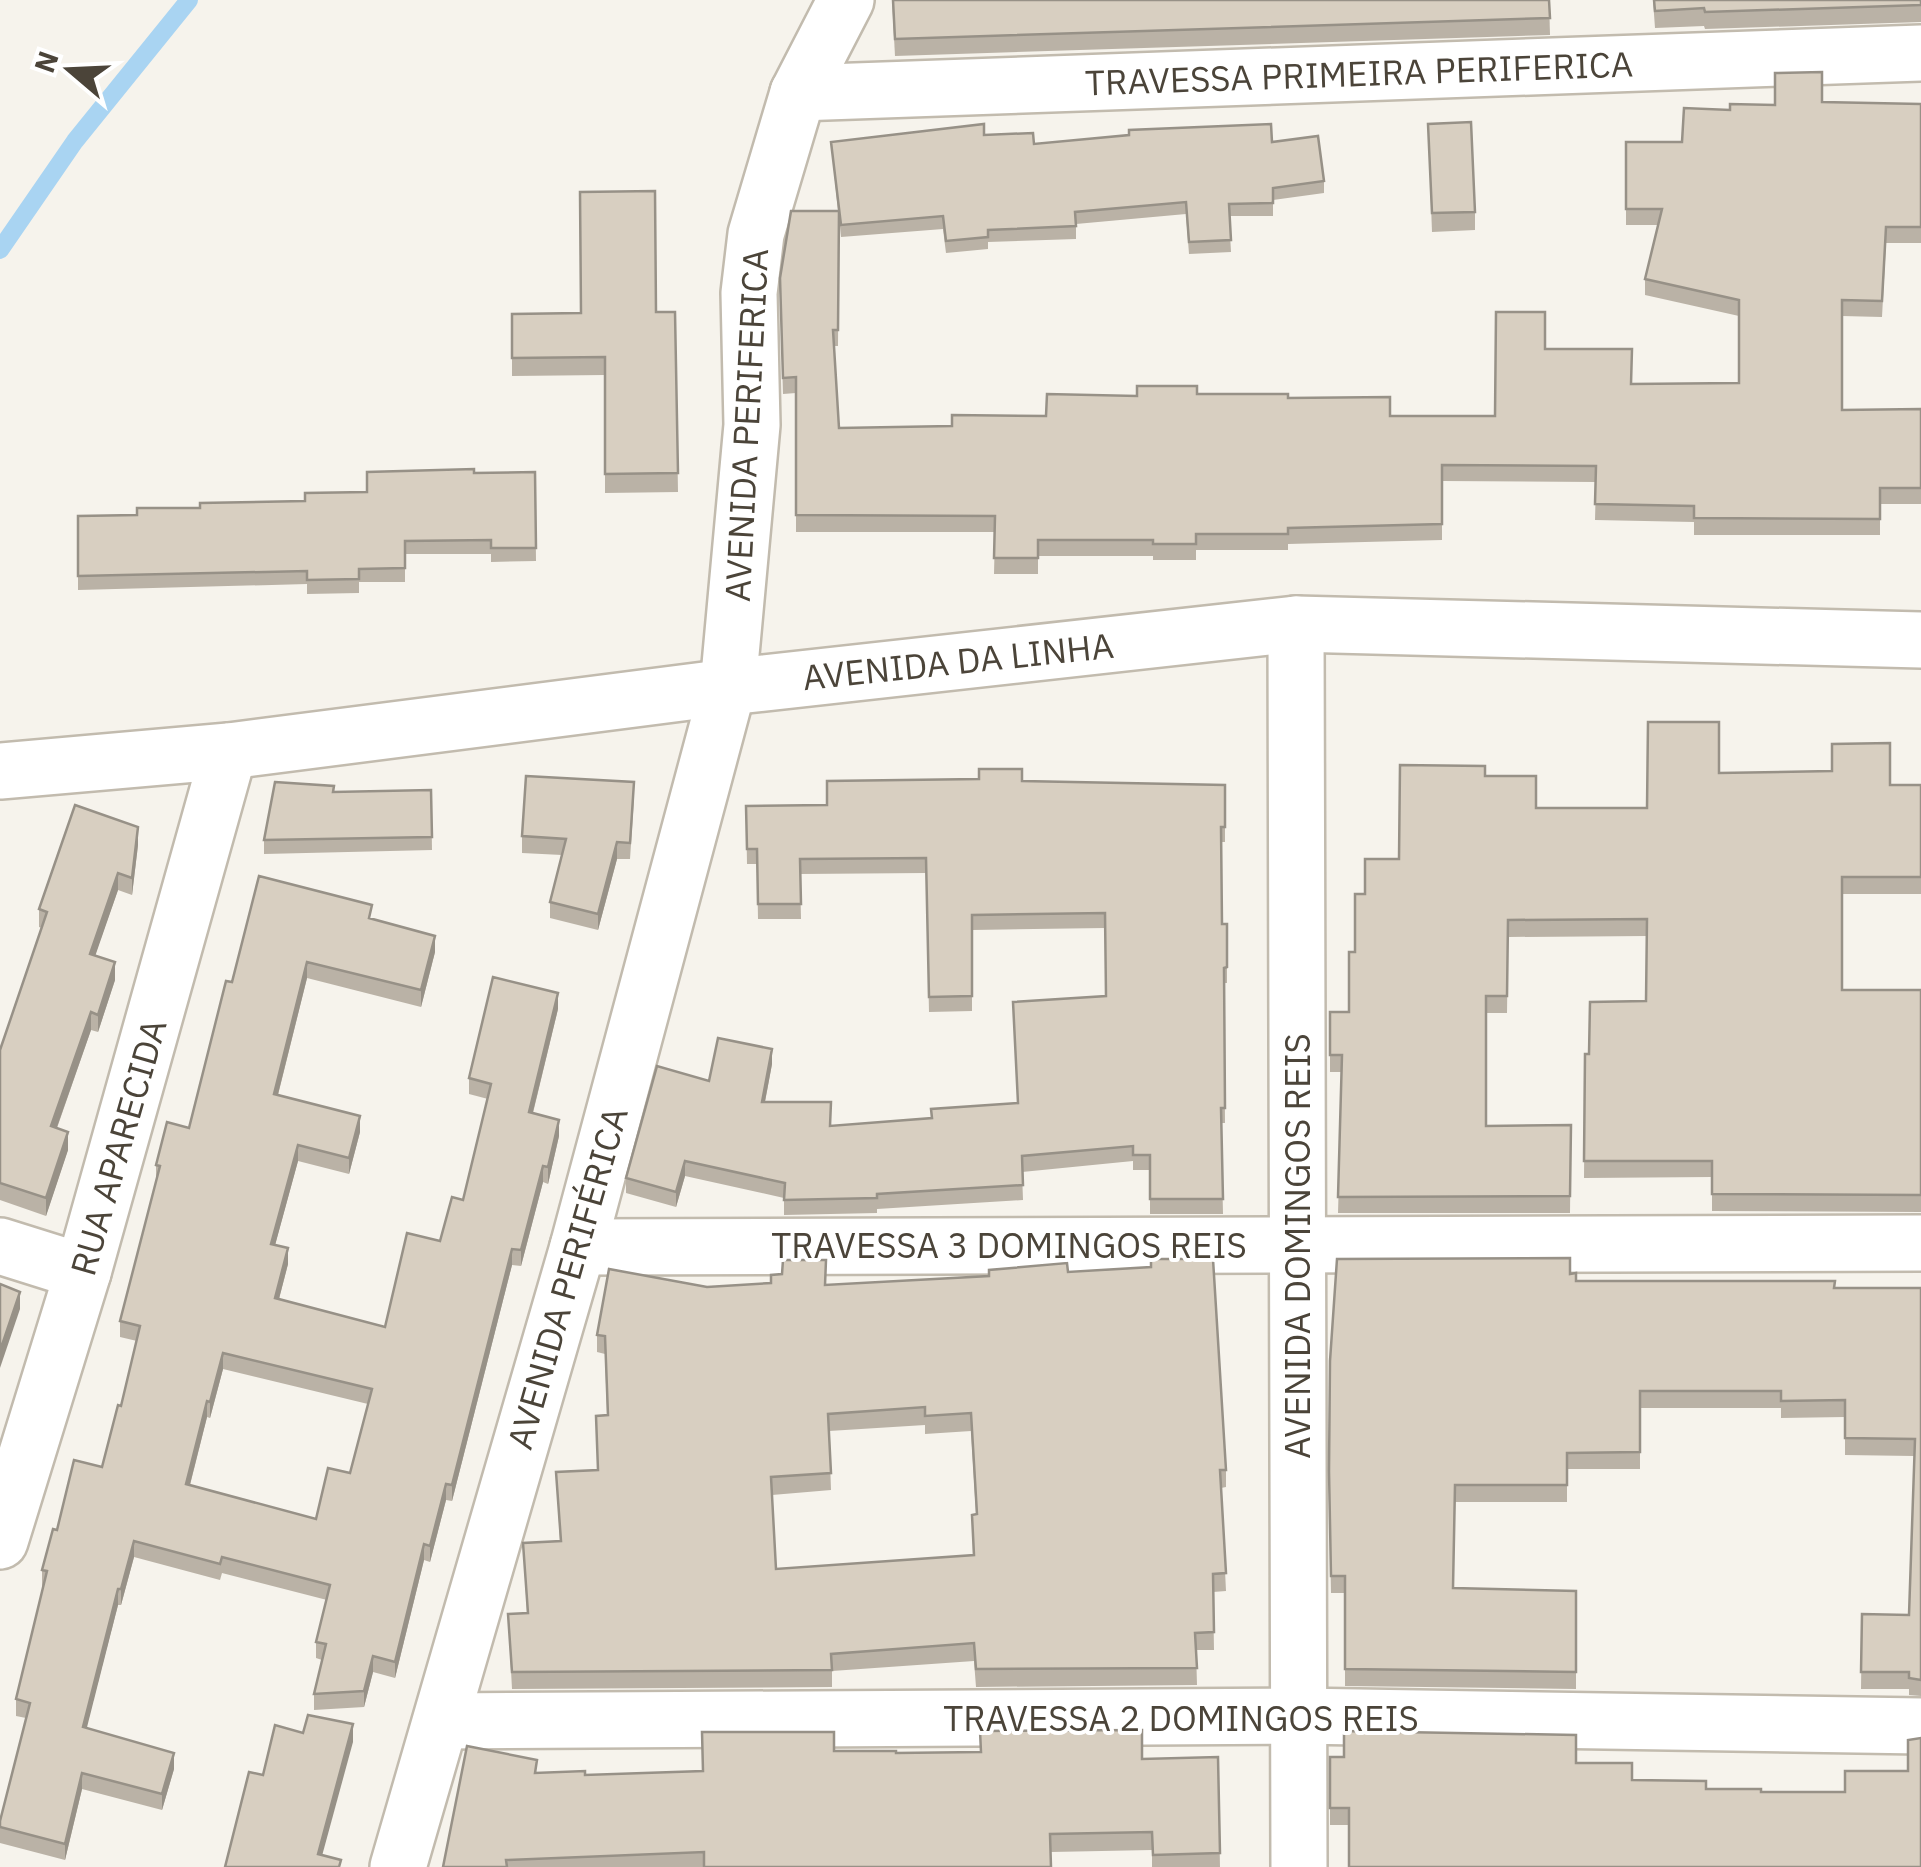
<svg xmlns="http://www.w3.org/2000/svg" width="1921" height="1867" font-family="'IBM Plex Sans',sans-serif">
<rect width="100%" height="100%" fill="#f6f3ec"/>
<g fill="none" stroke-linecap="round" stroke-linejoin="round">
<polyline stroke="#a9d4f2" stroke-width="18" points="0,250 75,141 189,0"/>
<defs>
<g id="minor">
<polyline points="798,93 1921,53"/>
<polyline points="1296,624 1299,1867"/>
<polyline points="0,771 229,751 728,687 1296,624 1921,640"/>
<polyline points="0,1246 83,1272"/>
<polyline points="578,1247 1921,1243"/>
<polyline points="0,1541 83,1272 229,751"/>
<polyline points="441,1721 1298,1716 1921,1726"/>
<polyline points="398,1867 578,1247 728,687 752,425 749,293 756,234 798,93 846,0"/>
</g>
</defs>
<use href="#minor" stroke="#c2bbae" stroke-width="60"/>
<use href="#minor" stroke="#fff" stroke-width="55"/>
</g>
<g fill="#bab2a6" fill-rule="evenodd">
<polygon points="892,0 1549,0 1550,35 895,56"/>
<polygon points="1653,0 1921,0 1921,22 1705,29 1704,26 1655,28"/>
<polygon points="1822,102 1921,104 1921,243 1886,243 1882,317 1842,316 1842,410 1921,409 1921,504 1880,504 1880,535 1694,535 1694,522 1595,520 1596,482 1442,481 1442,540 1288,544 1288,550 1196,550 1196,560 1153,560 1153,556 1038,556 1038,574 994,574 995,532 796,532 796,393 783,394 780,294 838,211 831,142 984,135 1034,144 1272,142 1324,181 1324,193 1273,200 1273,216 1229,216 1231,252 1189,254 1186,214 1076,224 1076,239 988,242 988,249 946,253 943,229 841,237 839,216 838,346 834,346 839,428 952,426 1046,416 1137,396 1197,394 1288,398 1390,416 1495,416 1545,349 1631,384 1739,383 1739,316 1645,295 1645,279 1658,225 1626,225 1626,142 1682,142 1730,110"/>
<polygon points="1428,124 1475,212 1475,230 1432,232"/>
<polygon points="675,312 678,492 605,493 605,375 512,376 512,314"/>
<polygon points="535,472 536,561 491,562 491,554 405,554 405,582 359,582 359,593 307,594 307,584 78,590 78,516 137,515 200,508 305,501 474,473"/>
<polygon points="1719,773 1890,785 1921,785 1921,894 1842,894 1842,990 1921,990 1921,1212 1712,1211 1712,1177 1584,1178 1585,1054 1589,1054 1646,1001 1647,936 1508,937 1507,1013 1486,1013 1486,1126 1571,1125 1570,1213 1338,1213 1342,1072 1330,1072 1330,1012 1349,1012 1355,952 1365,894 1485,776 1536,808 1647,808"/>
<polygon points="1022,781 1225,785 1225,842 1221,842 1222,924 1227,924 1227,983 1224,983 1225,1123 1221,1123 1223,1214 1150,1214 1150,1170 1133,1170 1133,1161 1022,1172 1023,1200 877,1209 877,1213 784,1215 784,1198 685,1176 676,1207 626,1193 626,1178 709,1081 772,1064 765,1102 831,1126 931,1118 1017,1103 1106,996 1105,928 972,930 972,1011 929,1012 926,873 800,874 801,919 758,919 757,864 747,864 746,806 827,805"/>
<polygon points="431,790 432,850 264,854 264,840 334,792"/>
<polygon points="634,799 630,859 617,859 598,930 550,918 550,902 562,855 522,853 522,836"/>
<polygon points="138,845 132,895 118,890 95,955 115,980 98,1032 91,1030 57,1128 68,1150 46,1216 0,1200 0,1050 42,928 39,927 39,909"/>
<path d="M 372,919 L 435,952 L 421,1007 L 307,978 L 278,1095 L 360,1132 L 349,1174 L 298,1161 L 275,1245 L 288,1264 L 279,1299 L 385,1327 L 440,1241 L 463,1200 L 488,1099 L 469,1094 L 469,1078 L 558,1009 L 533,1113 L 559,1136 L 548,1184 L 543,1182 L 521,1266 L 512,1265 L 452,1501 L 446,1500 L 430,1562 L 424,1560 L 395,1678 L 373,1672 L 364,1707 L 314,1710 L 314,1694 L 322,1660 L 316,1658 L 316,1642 L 327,1600 L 222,1573 L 220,1580 L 134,1557 L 121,1605 L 118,1605 L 86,1728 L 174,1769 L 162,1810 L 82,1789 L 65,1860 L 0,1843 L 0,1821 L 26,1718 L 16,1716 L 16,1699 L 44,1586 L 42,1586 L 42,1570 L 57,1530 L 102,1467 L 121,1406 L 137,1341 L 120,1337 L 120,1321 L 156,1181 L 156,1165 L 189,1128 L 232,982 ZM 223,1369 L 368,1404 L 350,1473 L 316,1519 L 190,1485 L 207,1417 L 210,1418 Z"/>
<path d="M 1068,1272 L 1226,1470 L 1226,1487 L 1221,1488 L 1226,1591 L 1213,1592 L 1214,1650 L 1196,1650 L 1197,1685 L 976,1687 L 974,1661 L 832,1671 L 832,1687 L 512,1689 L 508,1614 L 527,1613 L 523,1543 L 560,1541 L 556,1472 L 598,1470 L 596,1416 L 607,1415 L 605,1354 L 597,1352 L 597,1335 L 707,1287 L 826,1285 ZM 925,1425 L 925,1434 L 971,1431 L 976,1514 L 972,1515 L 973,1555 L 776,1569 L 772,1495 L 831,1490 L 829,1431 Z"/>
<polygon points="1570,1274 1576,1281 1834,1288 1921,1288 1921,1696 1909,1695 1909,1689 1861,1689 1862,1614 1909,1615 1914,1456 1845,1455 1845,1417 1781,1418 1781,1408 1640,1408 1640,1469 1567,1469 1567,1502 1455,1502 1453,1588 1576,1591 1576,1689 1345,1686 1345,1593 1331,1593 1329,1488"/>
<polygon points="980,1731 1142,1759 1218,1757 1220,1867 1152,1867 1152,1850 1051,1852 1051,1867 443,1867 537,1773 585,1775 702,1771 834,1751 896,1753 980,1752"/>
<polygon points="1330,1757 1576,1763 1632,1780 1706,1789 1761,1792 1845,1792 1908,1771 1921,1867 1349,1825 1330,1825"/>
</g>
<g fill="#979187">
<polygon points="138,827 138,845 132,895 132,878"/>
<polygon points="617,842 617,859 598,930 598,914"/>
<polygon points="118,873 118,890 90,971 90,954"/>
<polygon points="435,936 435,952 421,1007 421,990"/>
<polygon points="115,962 115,980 98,1032 98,1015"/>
<polygon points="307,962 307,978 274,1110 274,1094"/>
<polygon points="558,993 558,1009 529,1128 529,1112"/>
<polygon points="91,1012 91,1030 51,1144 51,1126"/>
<polygon points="772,1049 772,1064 762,1117 762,1102"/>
<polygon points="360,1116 360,1132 349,1174 349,1158"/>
<polygon points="559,1120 559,1136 548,1184 548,1167"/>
<polygon points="68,1132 68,1150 46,1216 46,1198"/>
<polygon points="298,1145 298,1161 271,1260 271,1244"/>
<polygon points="685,1161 685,1176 676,1207 676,1192"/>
<polygon points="543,1166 543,1182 521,1266 521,1250"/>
<polygon points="288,1248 288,1264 275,1314 275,1298"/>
<polygon points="512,1249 512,1265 452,1501 452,1485"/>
<polygon points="20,1292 20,1309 0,1368 0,1351"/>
<polygon points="223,1353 223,1369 210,1418 210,1402"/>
<polygon points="207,1401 207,1417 186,1500 186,1484"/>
<polygon points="446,1484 446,1500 430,1562 430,1546"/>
<polygon points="134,1541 134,1557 121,1605 121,1589"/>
<polygon points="424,1544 424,1560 395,1678 395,1662"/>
<polygon points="118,1589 118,1605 83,1743 83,1727"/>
<polygon points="373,1656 373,1672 364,1707 364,1691"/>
<polygon points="353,1724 353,1742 319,1867 318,1854"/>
<polygon points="174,1753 174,1769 162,1810 162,1794"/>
<polygon points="82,1773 82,1789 65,1860 65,1844"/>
</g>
<g fill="#d8cfc1" stroke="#979187" stroke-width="2.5" fill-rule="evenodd">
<polygon points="893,0 1549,0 1550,18 895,39"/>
<polygon points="1654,0 1921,0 1921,5 1705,12 1704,8 1655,11"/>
<polygon points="1822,72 1822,102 1921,104 1921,227 1886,227 1882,301 1842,300 1842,410 1921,409 1921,488 1880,488 1880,519 1694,518 1694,506 1595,504 1596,466 1442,465 1442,524 1288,528 1288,534 1196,534 1196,544 1153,544 1153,540 1038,540 1038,558 994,558 995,516 796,515 796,377 783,378 780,278 791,211 839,211 838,330 833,330 839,428 952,426 952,415 1046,416 1047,394 1137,396 1137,386 1197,386 1197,394 1288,394 1288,398 1390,397 1390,416 1495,416 1496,312 1545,312 1545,349 1632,349 1631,384 1739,383 1739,300 1645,279 1662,209 1626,209 1626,142 1682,142 1684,108 1730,110 1730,104 1775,105 1775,73"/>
<polygon points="1471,122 1475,212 1432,213 1428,124"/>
<polygon points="984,124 984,135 1033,133 1034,144 1129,135 1129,130 1271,124 1272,142 1318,136 1324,181 1273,188 1273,203 1229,204 1231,240 1189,242 1186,202 1075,212 1076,226 988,230 988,237 946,241 943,216 841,225 831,142"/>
<polygon points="655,191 656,312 675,312 678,473 605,474 605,357 512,358 512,314 581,313 580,192"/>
<polygon points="474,469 474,473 535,472 536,548 491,548 491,540 405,541 405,568 359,569 359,579 307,580 307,571 78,576 78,516 137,515 137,508 200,508 200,503 305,501 305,493 367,492 367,472"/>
<polygon points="1648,722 1719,722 1719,773 1832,771 1832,744 1890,743 1890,785 1921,785 1921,877 1842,877 1842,990 1921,990 1921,1195 1712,1194 1712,1161 1584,1161 1585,1054 1589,1054 1590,1002 1646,1001 1647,919 1508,920 1507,996 1486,996 1486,1126 1571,1125 1570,1196 1338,1197 1342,1055 1330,1055 1330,1012 1349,1012 1349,952 1355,952 1355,894 1365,894 1365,859 1399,859 1400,765 1485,766 1485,776 1536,776 1536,808 1647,808"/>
<polygon points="979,769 1022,769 1022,781 1225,785 1225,827 1221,827 1222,924 1227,924 1227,967 1224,968 1225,1108 1221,1108 1223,1199 1150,1199 1150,1155 1133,1155 1133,1146 1022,1156 1023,1185 877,1194 877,1198 784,1200 785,1183 685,1161 676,1192 626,1178 657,1066 709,1081 718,1038 772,1049 762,1102 831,1102 830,1126 932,1118 931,1109 1018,1103 1013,1002 1106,996 1105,913 972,915 972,996 929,997 926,858 800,859 801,904 758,904 757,849 747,849 746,806 827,805 827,781 979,779"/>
<polygon points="526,776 634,782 630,843 617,842 598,914 550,902 566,839 522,836"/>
<polygon points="275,782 334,786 333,792 431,790 432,837 264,840"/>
<polygon points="75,805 138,827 132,878 118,873 90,954 115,962 98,1015 91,1012 51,1126 68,1132 46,1198 0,1183 0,1050 47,912 39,909"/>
<path d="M 259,876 L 372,905 L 369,918 L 435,936 L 421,990 L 307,962 L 274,1094 L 360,1116 L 349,1158 L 298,1145 L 271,1244 L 288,1248 L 275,1298 L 385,1327 L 407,1233 L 440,1241 L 452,1197 L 463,1200 L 491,1084 L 469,1078 L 493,977 L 558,993 L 529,1112 L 559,1120 L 548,1167 L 543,1166 L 521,1250 L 512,1249 L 452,1485 L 446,1484 L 430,1546 L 424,1544 L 395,1662 L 373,1656 L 364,1691 L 314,1694 L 326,1644 L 316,1642 L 330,1585 L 222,1557 L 220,1564 L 134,1541 L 121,1589 L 118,1589 L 83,1727 L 174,1753 L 162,1794 L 82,1773 L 65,1844 L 0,1827 L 0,1821 L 30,1703 L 16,1699 L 47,1571 L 42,1570 L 53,1529 L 57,1530 L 74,1460 L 102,1467 L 118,1405 L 121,1406 L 140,1326 L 120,1321 L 160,1166 L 156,1165 L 167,1122 L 189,1128 L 226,981 L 232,982 ZM 223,1353 L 372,1389 L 350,1473 L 328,1468 L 316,1519 L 186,1484 L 207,1401 L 210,1402 Z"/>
<polygon points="1570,1258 1570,1274 1576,1273 1576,1281 1835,1281 1834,1288 1921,1288 1921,1680 1909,1678 1909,1672 1861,1672 1862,1614 1909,1615 1915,1439 1845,1438 1845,1400 1781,1401 1781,1391 1640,1391 1640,1452 1567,1453 1567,1485 1455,1485 1453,1588 1576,1591 1576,1672 1345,1669 1345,1576 1331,1576 1329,1471 1330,1361 1337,1259"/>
<path d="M 1151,1259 L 1213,1259 L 1226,1470 L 1220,1470 L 1226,1573 L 1213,1574 L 1214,1632 L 1195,1633 L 1197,1668 L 976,1669 L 974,1643 L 831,1654 L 832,1670 L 512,1672 L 508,1614 L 528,1613 L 523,1543 L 561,1541 L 556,1472 L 598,1470 L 596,1416 L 608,1415 L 605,1336 L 597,1335 L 609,1269 L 707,1287 L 771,1283 L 771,1275 L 782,1274 L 783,1260 L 826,1260 L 825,1285 L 989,1276 L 989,1270 L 1067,1263 L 1068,1272 L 1151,1267 ZM 925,1407 L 925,1416 L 971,1413 L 977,1514 L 972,1515 L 974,1555 L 776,1569 L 771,1477 L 831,1473 L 828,1414 Z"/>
<polygon points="0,1284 20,1292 0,1351"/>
<polygon points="308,1715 353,1724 318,1854 341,1860 339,1867 225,1867 249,1772 263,1775 275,1725 303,1733"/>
<polygon points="1142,1730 1142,1759 1218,1757 1220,1853 1153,1855 1152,1832 1050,1834 1051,1867 704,1867 704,1852 506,1860 507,1867 443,1867 467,1746 537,1760 535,1773 585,1771 585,1775 703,1771 702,1732 834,1732 834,1751 896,1751 896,1753 981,1752 980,1731"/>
<polygon points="1344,1731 1576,1735 1576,1763 1632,1763 1632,1780 1706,1781 1706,1789 1761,1789 1761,1792 1845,1792 1845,1771 1908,1771 1908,1740 1921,1738 1921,1867 1349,1867 1349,1808 1330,1808 1330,1757 1344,1757"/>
</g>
<g text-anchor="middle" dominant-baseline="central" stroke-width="8" stroke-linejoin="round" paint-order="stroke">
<g font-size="35" fill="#4b4439" stroke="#fff">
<text transform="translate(1359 73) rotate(-2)">TRAVESSA PRIMEIRA PERIFERICA</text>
<text transform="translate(746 425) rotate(-87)">AVENIDA PERIFERICA</text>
<text transform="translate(958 661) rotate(-6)">AVENIDA DA LINHA</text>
<text transform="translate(118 1147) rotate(-74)">RUA APARECIDA</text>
<text x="1009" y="1245">TRAVESSA 3 DOMINGOS REIS</text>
<text transform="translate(1297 1246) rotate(-90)">AVENIDA DOMINGOS REIS</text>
<text transform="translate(567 1278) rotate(-74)">AVENIDA PERIFÉRICA</text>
<text x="1181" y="1718">TRAVESSA 2 DOMINGOS REIS</text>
</g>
</g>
<g transform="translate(70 70) rotate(289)" stroke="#ffffff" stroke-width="8" paint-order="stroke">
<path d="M0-8L18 38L0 25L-18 38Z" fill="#4b4439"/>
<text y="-15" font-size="28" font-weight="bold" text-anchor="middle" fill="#4b4439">N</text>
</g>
</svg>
